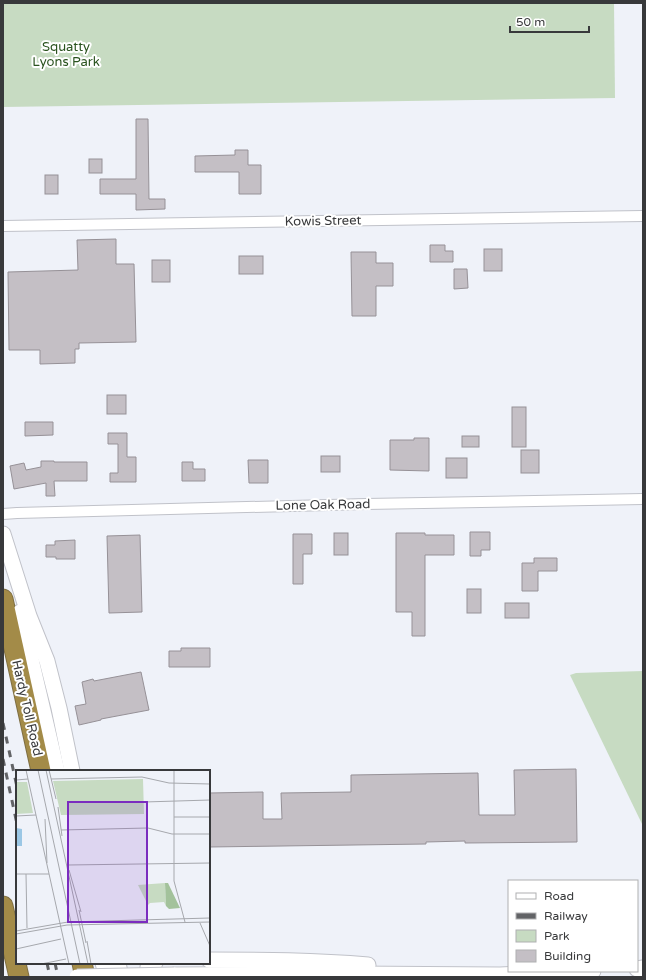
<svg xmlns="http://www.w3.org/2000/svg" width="646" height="980" font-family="'Varela Round',sans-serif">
<rect width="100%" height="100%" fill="#eff2f9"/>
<g fill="#c7dbc2">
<polygon points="3,3 614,3 615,98 3,107"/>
<polygon points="643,671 643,826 570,675 576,673"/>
</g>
<g fill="#c4bfc5" stroke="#969197">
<polygon points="136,119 148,119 149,199 165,199 165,209 136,210 136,194 100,194 100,179 136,179"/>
<polygon points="235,150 248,150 248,165 261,165 261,194 239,194 239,172 195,172 195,156 235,155"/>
<rect x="89" y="159" width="13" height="14"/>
<rect x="45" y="175" width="13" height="19"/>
<polygon points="116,239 116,264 134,264 136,342 79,343 79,349 75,349 75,363 40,364 40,350 9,350 8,272 78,270 77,240"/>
<polygon points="430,245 445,245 445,251 453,251 453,262 430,262"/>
<rect x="484" y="249" width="18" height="22"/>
<polygon points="351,252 376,252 376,263 393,263 393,286 376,286 376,316 352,316"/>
<rect x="239" y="256" width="24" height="18"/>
<rect x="152" y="260" width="18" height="22"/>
<polygon points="454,269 467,269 468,288 454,289"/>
<rect x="107" y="395" width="19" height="19"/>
<rect x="512" y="407" width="14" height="40"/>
<polygon points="25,422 53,422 53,435 25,436"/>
<polygon points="108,433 127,433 127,457 136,457 136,482 110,482 110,473 118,473 118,444 108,444"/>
<rect x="462" y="436" width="17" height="11"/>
<polygon points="414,438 429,438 429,471 390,470 390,440 414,440"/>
<rect x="521" y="450" width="18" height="23"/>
<rect x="321" y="456" width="19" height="16"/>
<rect x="446" y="458" width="21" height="20"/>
<polygon points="248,460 268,460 268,483 249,483"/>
<polygon points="41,461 54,461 54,462 87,462 87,481 54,481 55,496 46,496 46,483 14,489 10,466 24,463 26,470 41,467"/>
<polygon points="182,462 193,462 193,469 205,469 205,481 182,481"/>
<polygon points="470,532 490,532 490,550 481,550 481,556 470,556"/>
<rect x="334" y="533" width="14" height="22"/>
<polygon points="396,533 425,533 425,535 454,535 454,555 425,555 425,636 412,636 412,612 396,612"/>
<polygon points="293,534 312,534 312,554 303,554 303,584 293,584"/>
<polygon points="140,535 142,612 109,613 107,536"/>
<polygon points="75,540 75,559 56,559 56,557 46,557 46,545 55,545 55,541"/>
<polygon points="534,558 557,558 557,571 538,571 538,591 522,591 522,563 534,563"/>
<rect x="467" y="589" width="14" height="24"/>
<rect x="505" y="603" width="24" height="15"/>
<polygon points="181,648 210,648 210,667 169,667 169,651 181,651"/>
<polygon points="141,672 149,710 101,719 101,720 79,725 75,706 86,704 82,682 93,679 94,681"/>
<polygon points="576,769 577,842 465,843 465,841 426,842 426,844 209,847 209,793 263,792 263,819 282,819 281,793 351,792 351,775 478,773 479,815 515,815 514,770"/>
</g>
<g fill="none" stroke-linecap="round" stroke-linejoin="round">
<defs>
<g id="minor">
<polyline points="3,226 643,216"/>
<polyline points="3,514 17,513 366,504 643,499"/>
</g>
<g id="secondary">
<polyline points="3,534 29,616 47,661 59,708 72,771"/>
<polyline points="20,612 57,771"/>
<path d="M 209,960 C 262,960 315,960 368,965"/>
<polyline points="103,963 107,977"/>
<polyline points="118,963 121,977"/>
<polyline points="637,969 643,968"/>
<polyline points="174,975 352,974 500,975 593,971"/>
<polyline points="147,977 148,967 155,963"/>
</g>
<g id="motorway">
<polyline points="3,599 41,771"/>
<polyline points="3,906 19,977"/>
<polyline points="82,963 85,977"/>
</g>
</defs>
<use href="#minor" stroke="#c0c2c9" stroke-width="12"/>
<use href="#secondary" stroke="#c0c2c9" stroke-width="17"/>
<use href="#motorway" stroke="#7e6e43" stroke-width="21"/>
<use href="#minor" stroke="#fff" stroke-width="10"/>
<use href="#secondary" stroke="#fff" stroke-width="15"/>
<use href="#motorway" stroke="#a38b48" stroke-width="19"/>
<g stroke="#626366" stroke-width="3" stroke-dasharray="7 7" stroke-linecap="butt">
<polyline points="3,723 17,787"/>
<polyline points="3,759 17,824"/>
<polyline points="47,963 50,977"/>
<polyline points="55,963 58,977"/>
</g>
<defs>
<polyline id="secondary-bridge" points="77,977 174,975"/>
</defs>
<use href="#secondary-bridge" stroke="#c0c2c9" stroke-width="17" stroke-linecap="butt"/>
<use href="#secondary-bridge" stroke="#fff" stroke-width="15"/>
</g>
<g text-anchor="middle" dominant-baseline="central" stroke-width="4" stroke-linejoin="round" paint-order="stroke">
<g font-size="13" fill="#2a531f" stroke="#fff">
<text x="66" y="47">Squatty<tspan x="66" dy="15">Lyons Park</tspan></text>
</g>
<g font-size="13" fill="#38393b" stroke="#fff">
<text transform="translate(323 221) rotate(-1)">Kowis Street</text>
<text transform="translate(323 505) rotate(-1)">Lone Oak Road</text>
<text transform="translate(27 708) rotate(77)">Hardy Toll Road</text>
</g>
</g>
<g transform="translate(16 770)">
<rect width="194" height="194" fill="#eff2f9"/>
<path d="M 127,9 L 128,44 L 45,45 L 37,11 ZM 0,12 L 11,12 L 17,43 L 0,44 ZM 149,113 L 150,136 L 148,132 L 134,133 L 132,135 L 122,115 Z" fill="#c7dbc2"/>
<path d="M 149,113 L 152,113 L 164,138 L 153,139 L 150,136 Z" fill="#a3c29b"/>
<path d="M 0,58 L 6,59 L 6,76 L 0,76 Z" fill="#9bc7e5"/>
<path fill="none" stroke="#a6a8ad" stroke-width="1" d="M 10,0 L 53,194M 22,0 L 64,194M 30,0 L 72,194M 33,0 L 40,29M 158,0 L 158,111 L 169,152M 35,9 L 126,7 L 153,13 L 194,14M 0,10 L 12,9M 128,32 L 194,30M 42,37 L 46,66M 0,46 L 20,45M 158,47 L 194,47M 29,49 L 31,93M 45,60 L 132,58 L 156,64 L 194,64M 52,95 L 194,93M 53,100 L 65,142M 0,104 L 33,104M 10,104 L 11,158M 63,140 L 70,173M 184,153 L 194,176M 0,161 L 52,152 L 194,148M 0,164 L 51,155 L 194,152M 71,171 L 75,194M 0,179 L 45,169M 25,194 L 50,189"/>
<path fill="#7b2cbf" fill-opacity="0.15" stroke="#7b2cbf" stroke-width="2" d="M 52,32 L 131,32 L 131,152 L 52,152 Z"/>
<rect width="194" height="194" fill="none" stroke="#38393b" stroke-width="2"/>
</g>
<rect width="646" height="980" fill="none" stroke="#38393b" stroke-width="8"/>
<rect x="508" y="880" width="130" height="92" fill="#ffffff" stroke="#afb0b1"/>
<rect x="516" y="893" width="20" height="6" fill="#ffffff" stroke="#afb0b1"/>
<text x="544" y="900" font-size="12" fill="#38393b">Road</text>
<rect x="516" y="913" width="20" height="6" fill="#626366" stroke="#afb0b1"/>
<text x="544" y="920" font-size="12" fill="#38393b">Railway</text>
<rect x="516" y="930" width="20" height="12" fill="#c7dbc2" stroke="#afb0b1"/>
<text x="544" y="940" font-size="12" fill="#38393b">Park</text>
<rect x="516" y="950" width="20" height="12" fill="#c4bfc5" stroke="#afb0b1"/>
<text x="544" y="960" font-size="12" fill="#38393b">Building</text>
<path d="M510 26v6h79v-6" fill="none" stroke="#38393b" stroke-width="2"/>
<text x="516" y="26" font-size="12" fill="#38393b" stroke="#ffffff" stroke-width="3" paint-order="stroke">50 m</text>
</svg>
